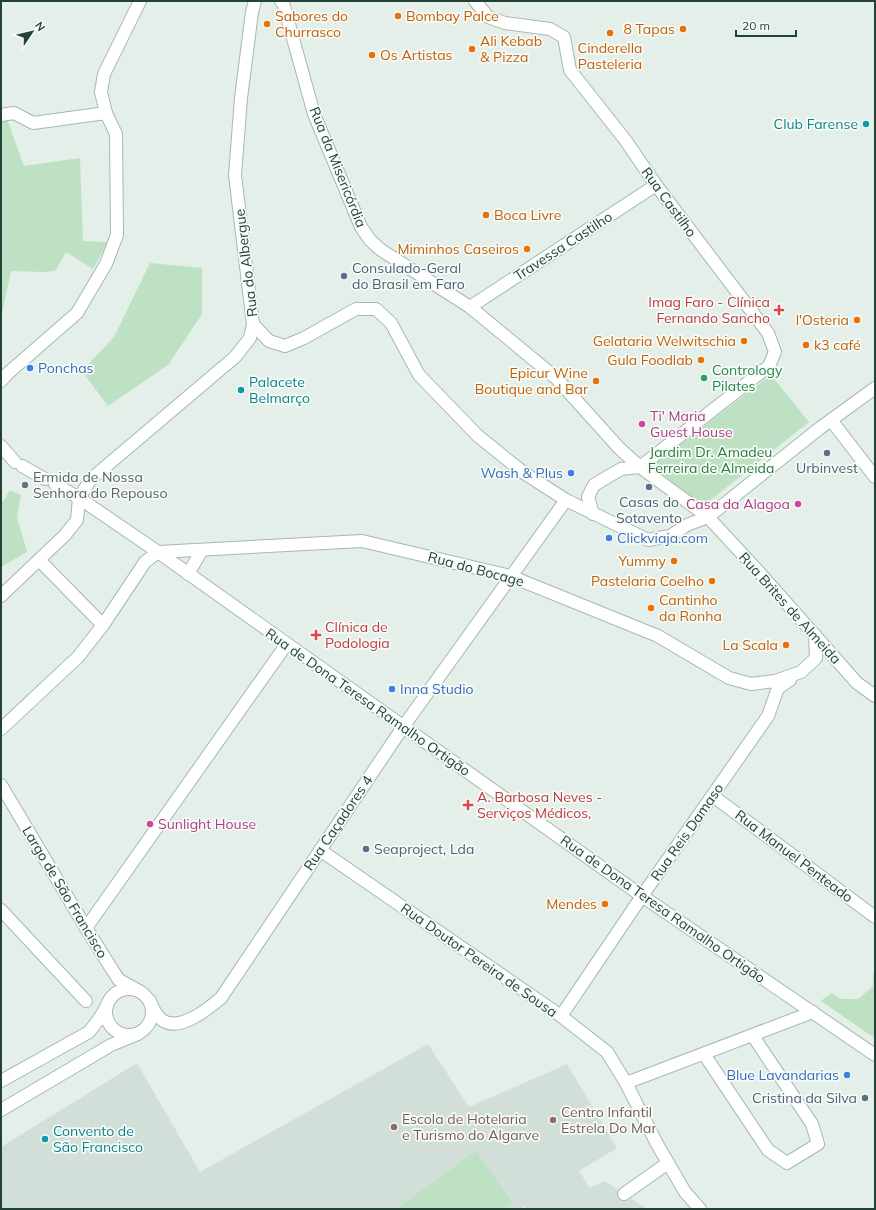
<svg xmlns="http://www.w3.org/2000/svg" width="876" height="1210" font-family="Mulish,sans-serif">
<rect width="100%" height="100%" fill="#e4efe9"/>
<polygon fill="#d2dfd8" points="428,1044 469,1107 567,1064 617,1148 579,1171 590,1188 605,1181 647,1209 526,1209 524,1206 521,1209 1,1209 1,1147 137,1063 200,1172"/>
<g fill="#bde1c2">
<polygon points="7,119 24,166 80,158 83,241 108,242 93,269 66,252 55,271 43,272 11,271 1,318 1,121"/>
<polygon points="150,263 202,268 202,314 168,365 108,406 82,371 114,337"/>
<polygon points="771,375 809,422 703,506 652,466"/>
<polygon points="10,490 21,495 17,517 27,552 1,567 1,502 4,500"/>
<polygon points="873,973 875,973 875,1035 873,1037 821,1001 831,993 842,999 858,999 873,986"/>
<polygon points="476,1151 512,1202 501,1209 396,1209"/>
</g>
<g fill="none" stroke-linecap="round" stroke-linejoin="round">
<defs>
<g id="street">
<polyline points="281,1 284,6 314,114 361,227 370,240 381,250 470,307 556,378 619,448 640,467 708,517 758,571 857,683 875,696"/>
<polyline points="475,1 488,17 505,23 550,29 564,37 570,70 626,141 656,185 768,333 775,352 769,366 640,467 621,469 594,485 588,497 593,514"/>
<polyline points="1,115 14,113 33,123 106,113"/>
<polyline points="470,307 656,185"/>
<polyline points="253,324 269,341 285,346 304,338 356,309 376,309 391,323 419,375 478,436 524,473 566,500 648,540 670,536 687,525 708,517 820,428 875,388"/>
<polyline points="1,381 7,374 77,313 106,264 117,235 116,134 106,113 101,92 104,74 140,1"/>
<polyline points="831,420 875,477"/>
<polyline points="1,446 15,462"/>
<polyline points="22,466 45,479"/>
<polyline points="55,484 79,498 158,552 642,896 875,1055"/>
<polyline points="158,552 362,541 510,576 658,636 729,678 751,684 775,681 801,672 816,658 815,635"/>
<polyline points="39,560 103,625"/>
<polyline points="188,574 202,550"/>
<polyline points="1,596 65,535 77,520 79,498 91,479 235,357 250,338 253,324 235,175 241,98 252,12 255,1"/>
<polyline points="1,729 78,657 103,625 145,562 158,552"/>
<polyline points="1,785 86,928 113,971 119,980 139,991"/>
<polyline points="713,796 875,917"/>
<polyline points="320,850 561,1016 607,1052 626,1083 657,1144 685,1192 700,1209"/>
<polyline points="1,910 86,1001"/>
<polyline points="86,928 286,645"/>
<circle cx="129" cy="1012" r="23"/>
<path d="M 150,1001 C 152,1006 155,1013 159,1017 C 175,1036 208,1009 221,998 L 403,727 L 566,500"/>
<polyline points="561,1016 642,896 768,716 778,688 790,680"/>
<polyline points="704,1054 768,1150 787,1163 818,1144 812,1124 753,1036"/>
<polyline points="1,1081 89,1032 99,1019 107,1006"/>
<polyline points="626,1083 813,1012"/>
<polyline points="1,1110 111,1045 138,1034"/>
<polyline points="624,1194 668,1163"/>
</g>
</defs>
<use href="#street" stroke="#a6b8b0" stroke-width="14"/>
<use href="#street" stroke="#fff" stroke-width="12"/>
</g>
<g fill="#e8710a" stroke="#f6fbf7" stroke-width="1.5">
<circle cx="398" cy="16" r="4"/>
<circle cx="267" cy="24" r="4"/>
<circle cx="683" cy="29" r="4"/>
<circle cx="610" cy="33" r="4"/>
<circle cx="472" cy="49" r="4"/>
<circle cx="372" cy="55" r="4"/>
<circle cx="486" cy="215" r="4"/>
<circle cx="527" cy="249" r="4"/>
<circle cx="857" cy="320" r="4"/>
<circle cx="744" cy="341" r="4"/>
<circle cx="806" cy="345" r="4"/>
<circle cx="701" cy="360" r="4"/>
<circle cx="596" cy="381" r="4"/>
<circle cx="674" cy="561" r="4"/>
<circle cx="712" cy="581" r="4"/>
<circle cx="651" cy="608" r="4"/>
<circle cx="786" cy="645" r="4"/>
<circle cx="605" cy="904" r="4"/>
</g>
<g fill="#0f9aa8" stroke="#f6fbf7" stroke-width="1.5">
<circle cx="866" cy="124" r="4"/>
<circle cx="241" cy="390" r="4"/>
<circle cx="45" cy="1139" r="4"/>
</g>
<g fill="#5c6f8a" stroke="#f6fbf7" stroke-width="1.5">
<circle cx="344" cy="276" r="4"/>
<circle cx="827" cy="453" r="4"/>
<circle cx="649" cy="487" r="4"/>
<circle cx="366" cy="849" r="4"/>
<circle cx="865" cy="1098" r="4"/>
</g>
<g fill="#e0444e" stroke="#f6fbf7" stroke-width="1.5">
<path d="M777 304h4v4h4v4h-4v4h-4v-4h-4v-4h4z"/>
<path d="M314 629h4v4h4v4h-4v4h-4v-4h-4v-4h4z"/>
<path d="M466 799h4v4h4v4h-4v4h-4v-4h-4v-4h4z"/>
</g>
<g fill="#3f7fe0" stroke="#f6fbf7" stroke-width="1.5">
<circle cx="30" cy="368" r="4"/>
<circle cx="571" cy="473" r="4"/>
<circle cx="609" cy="538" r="4"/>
<circle cx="392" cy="689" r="4"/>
<circle cx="847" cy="1075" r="4"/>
</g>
<circle fill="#2e9e5b" stroke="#f6fbf7" stroke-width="1.5" cx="704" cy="378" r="4"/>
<g fill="#d1479c" stroke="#f6fbf7" stroke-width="1.5">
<circle cx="642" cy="424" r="4"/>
<circle cx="798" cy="504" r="4"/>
<circle cx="150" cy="824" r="4"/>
</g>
<circle fill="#6b7280" stroke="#f6fbf7" stroke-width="1.5" cx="25" cy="485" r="4"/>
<g fill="#8d6e63" stroke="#f6fbf7" stroke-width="1.5">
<circle cx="553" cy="1120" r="4"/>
<circle cx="394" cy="1127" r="4"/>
</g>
<g text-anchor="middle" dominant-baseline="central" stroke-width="3.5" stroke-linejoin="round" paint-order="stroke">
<g font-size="14" fill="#c56008" stroke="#f6fbf7" text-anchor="end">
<text x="275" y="16" text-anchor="start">Sabores do<tspan x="275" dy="16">Churrasco</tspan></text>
<text x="406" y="16" text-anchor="start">Bombay Palce</text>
<text x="675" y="29">8 Tapas</text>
<text x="480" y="41" text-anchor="start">Ali Kebab<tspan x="480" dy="16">&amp; Pizza</tspan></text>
<text x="610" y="48" text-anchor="middle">Cinderella<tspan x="610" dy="16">Pasteleria</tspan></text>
<text x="380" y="55" text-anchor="start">Os Artistas</text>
<text x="494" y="215" text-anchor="start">Boca Livre</text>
<text x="519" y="249">Miminhos Caseiros</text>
<text x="849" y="320">l'Osteria</text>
<text x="736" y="341">Gelataria Welwitschia</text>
<text x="814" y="345" text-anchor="start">k3 café</text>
<text x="693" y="360">Gula Foodlab</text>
<text x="588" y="373">Epicur Wine<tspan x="588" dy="16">Boutique and Bar</tspan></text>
<text x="666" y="561">Yummy</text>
<text x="704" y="581">Pastelaria Coelho</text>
<text x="659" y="600" text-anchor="start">Cantinho<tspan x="659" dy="16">da Ronha</tspan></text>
<text x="778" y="645">La Scala</text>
<text x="597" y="904">Mendes</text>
</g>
<g font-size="14" fill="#0d838f" stroke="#f6fbf7" text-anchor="start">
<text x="858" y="124" text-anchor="end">Club Farense</text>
<text x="249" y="382">Palacete<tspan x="249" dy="16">Belmarço</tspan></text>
<text x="53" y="1131">Convento de<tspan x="53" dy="16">São Francisco</tspan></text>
</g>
<g font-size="14" fill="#224236" stroke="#f6fbf7">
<text transform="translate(338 167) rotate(68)">Rua da Misericórdia</text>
<text transform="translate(669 202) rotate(54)">Rua Castilho</text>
<text transform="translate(563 246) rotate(-33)">Travessa Castilho</text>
<text transform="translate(246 263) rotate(-97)">Rua do Albergue</text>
<text transform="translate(476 569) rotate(15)">Rua do Bocage</text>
<text transform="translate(790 608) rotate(48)">Rua Brites de Almeida</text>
<text transform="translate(368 702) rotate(35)">Rua de Dona Teresa Ramalho Ortigão</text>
<text transform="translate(338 823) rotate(-56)">Rua Caçadores 4</text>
<text transform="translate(687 832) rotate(-55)">Rua Reis Damaso</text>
<text transform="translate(794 856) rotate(37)">Rua Manuel Penteado</text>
<text transform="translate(65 892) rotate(59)">Largo de São Francisco</text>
<text transform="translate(663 909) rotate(35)">Rua de Dona Teresa Ramalho Ortigão</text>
<text transform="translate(479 960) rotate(35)">Rua Doutor Pereira de Sousa</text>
</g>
<g font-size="14" fill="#4e5e75" stroke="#f6fbf7" text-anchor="start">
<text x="352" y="268">Consulado-Geral<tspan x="352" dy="16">do Brasil em Faro</tspan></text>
<text x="827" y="468" text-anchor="middle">Urbinvest</text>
<text x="649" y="502" text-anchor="middle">Casas do<tspan x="649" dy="16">Sotavento</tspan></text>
<text x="374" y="849">Seaproject, Lda</text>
<text x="857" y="1098" text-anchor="end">Cristina da Silva</text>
</g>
<g font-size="14" fill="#be3a42" stroke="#f6fbf7" text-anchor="start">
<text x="770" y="302" text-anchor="end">Imag Faro - Clínica<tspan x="770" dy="16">Fernando Sancho</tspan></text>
<text x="325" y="627">Clínica de<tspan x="325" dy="16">Podologia</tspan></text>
<text x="477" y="797">A. Barbosa Neves -<tspan x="477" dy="16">Serviços Médicos,</tspan></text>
</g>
<g font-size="14" fill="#366cbe" stroke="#f6fbf7" text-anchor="start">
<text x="38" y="368">Ponchas</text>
<text x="563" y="473" text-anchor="end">Wash &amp; Plus</text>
<text x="617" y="538">Clickviaja.com</text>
<text x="400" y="689">Inna Studio</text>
<text x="839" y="1075" text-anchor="end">Blue Lavandarias</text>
</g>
<g font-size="14" fill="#27864d" stroke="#f6fbf7" text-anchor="start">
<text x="712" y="370">Contrology<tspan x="712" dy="16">Pilates</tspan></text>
</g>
<g font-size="14" fill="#b23c85" stroke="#f6fbf7" text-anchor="start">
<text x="650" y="416">Ti' Maria<tspan x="650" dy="16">Guest House</tspan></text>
<text x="790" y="504" text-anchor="end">Casa da Alagoa</text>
<text x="158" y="824">Sunlight House</text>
</g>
<g font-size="14" fill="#2a7b40" stroke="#f6fbf7">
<text x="711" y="452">Jardim Dr. Amadeu<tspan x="711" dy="16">Ferreira de Almeida</tspan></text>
</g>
<g font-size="14" fill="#5b616d" stroke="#f6fbf7" text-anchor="start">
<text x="33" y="477">Ermida de Nossa<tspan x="33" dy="16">Senhora do Repouso</tspan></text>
</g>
<g font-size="14" fill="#785e54" stroke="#f6fbf7" text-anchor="start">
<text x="561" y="1112">Centro Infantil<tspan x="561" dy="16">Estrela Do Mar</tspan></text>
<text x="402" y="1119">Escola de Hotelaria<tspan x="402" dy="16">e Turismo do Algarve</tspan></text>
</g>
</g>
<rect width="876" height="1210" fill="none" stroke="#224236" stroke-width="4"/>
<g transform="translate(32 32) rotate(55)" stroke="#f6fbf7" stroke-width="3" paint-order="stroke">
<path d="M0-3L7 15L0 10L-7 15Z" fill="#224236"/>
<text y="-6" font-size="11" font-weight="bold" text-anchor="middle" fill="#224236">N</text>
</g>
<path d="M736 30v6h60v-6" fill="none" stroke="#224236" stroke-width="2"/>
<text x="742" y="30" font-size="12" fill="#224236" stroke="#f6fbf7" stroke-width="3" paint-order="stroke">20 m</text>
</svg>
